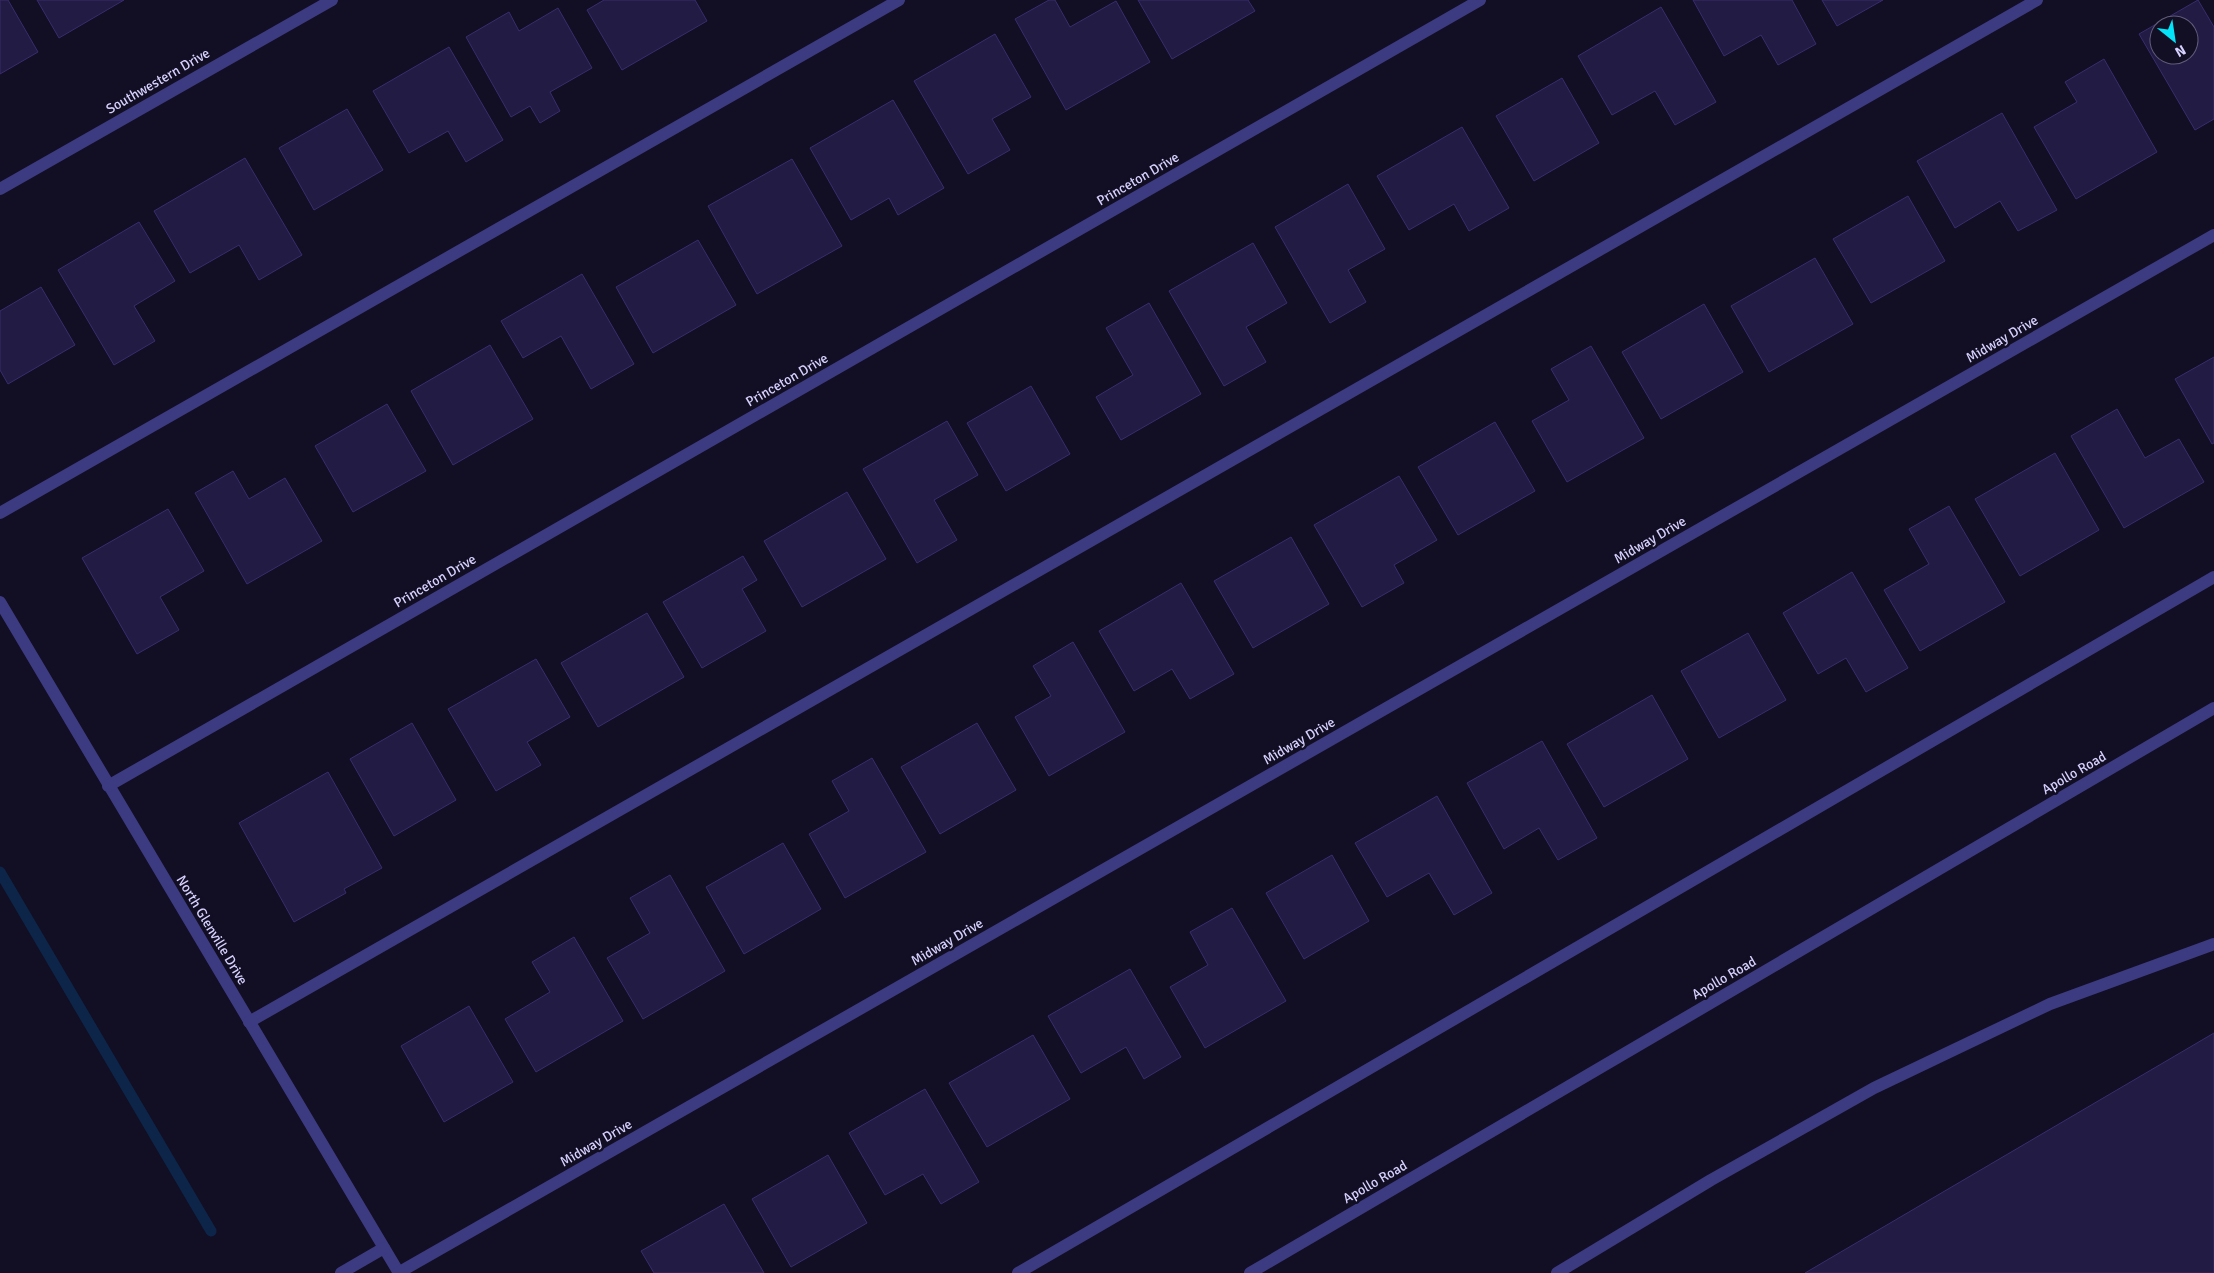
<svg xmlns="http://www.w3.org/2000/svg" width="2214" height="1273" font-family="Signika,sans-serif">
<rect width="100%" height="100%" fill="#120e23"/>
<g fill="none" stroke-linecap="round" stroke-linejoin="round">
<polyline stroke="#0d2548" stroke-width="11" points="0,872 211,1231"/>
</g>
<g fill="#221b44" stroke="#392d6f" fill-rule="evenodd">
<polygon points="0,0 8,0 38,52 0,74"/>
<polygon points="37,0 124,0 59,38"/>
<polygon points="604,0 695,0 707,21 622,70 587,10"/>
<polygon points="1049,0 1055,0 1070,27 1116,1 1150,62 1066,110 1015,19"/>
<polygon points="1138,0 1248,0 1255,11 1172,59"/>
<polygon points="1693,0 1792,0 1816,44 1778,65 1761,35 1724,56"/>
<polygon points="1822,0 1883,0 1837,26"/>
<path d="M 2198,0 L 2214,27 L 2214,119 L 2195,130 L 2139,34 ZM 2159,25 L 2189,25 L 2189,55 L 2159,55 Z"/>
<polygon points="1661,7 1716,102 1675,125 1655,91 1612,115 1578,56"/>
<polygon points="558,8 592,68 550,92 560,111 540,123 530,106 511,117 466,37 509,12 519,31"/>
<polygon points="995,34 1031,97 992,119 1010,150 968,174 914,81"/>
<polygon points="449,47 503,140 466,162 448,131 409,153 373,91"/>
<polygon points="2104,59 2157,152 2076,199 2034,127 2077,102 2065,82"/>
<polygon points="1562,78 1599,143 1534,181 1496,116"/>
<polygon points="893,100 944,188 898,215 889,198 851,220 810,148"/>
<polygon points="347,109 383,170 314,210 279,148"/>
<polygon points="2002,113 2057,210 2018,231 2000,201 1955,228 1917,161"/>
<polygon points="1462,127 1509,208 1469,231 1454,204 1409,230 1377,176"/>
<polygon points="245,158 302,255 259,280 239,245 190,273 154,211"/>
<polygon points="792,159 842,246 757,294 708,206"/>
<polygon points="1348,184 1385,249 1348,270 1366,302 1330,323 1275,227"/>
<polygon points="1908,196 1945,261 1871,303 1833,239"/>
<polygon points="139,222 175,281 134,306 155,341 114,365 58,270"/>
<polygon points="698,240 736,305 653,353 616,287"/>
<polygon points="1253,243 1287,303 1246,327 1266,362 1224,386 1169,291"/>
<polygon points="1815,258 1853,324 1769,372 1731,306"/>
<polygon points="582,274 634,364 591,389 561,336 523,358 501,321"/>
<polygon points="41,287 75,345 8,384 0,370 0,311"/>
<polygon points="1149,303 1201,394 1121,440 1096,397 1133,375 1106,328"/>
<polygon points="1704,304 1743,372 1661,419 1622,352"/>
<polygon points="490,345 533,419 453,465 411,391"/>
<polygon points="1591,346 1644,438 1567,482 1532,421 1569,400 1551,369"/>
<polygon points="2214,357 2214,443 2212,444 2175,379"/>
<polygon points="1031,386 1070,454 1006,491 967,423"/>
<polygon points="387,404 426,471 353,512 315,446"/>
<polygon points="2117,409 2145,458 2179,439 2204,482 2124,528 2071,436"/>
<polygon points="947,421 978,475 934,500 957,540 917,563 863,469"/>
<polygon points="1495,422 1535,491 1458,535 1418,467"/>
<polygon points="2055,453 2099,530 2020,576 1975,499"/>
<polygon points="233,471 249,499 285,478 322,541 247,584 195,493"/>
<polygon points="1399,476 1437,540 1394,565 1404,583 1362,607 1314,525"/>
<polygon points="847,492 886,559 802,607 764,541"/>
<polygon points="1949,506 2005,602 1920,651 1884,590 1929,564 1909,529"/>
<polygon points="168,509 204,571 160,597 179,630 137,654 82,558"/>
<polygon points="1291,537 1329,604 1253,648 1214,581"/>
<polygon points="743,556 757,580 742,589 766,631 702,668 663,602"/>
<polygon points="1852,572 1908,668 1866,692 1846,658 1818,674 1783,613"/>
<polygon points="1181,583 1234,674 1190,699 1172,669 1134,691 1099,631"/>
<polygon points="647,613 684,677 598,727 561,663"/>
<polygon points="1748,633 1786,700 1719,738 1681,671"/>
<polygon points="1073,642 1125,732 1049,776 1015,717 1051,696 1033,666"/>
<polygon points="536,659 570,717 527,742 541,765 496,791 448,709"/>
<polygon points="1652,695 1688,759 1604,807 1567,744"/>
<polygon points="412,723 456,800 394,836 350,759"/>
<polygon points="977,723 1016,790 940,834 901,767"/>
<polygon points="1542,741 1597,838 1558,860 1539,828 1504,849 1467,783"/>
<polygon points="872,758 926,852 845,898 809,834 849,811 832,781"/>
<polygon points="328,772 382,868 344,889 346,893 294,922 239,823"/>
<polygon points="1437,796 1492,893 1454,915 1429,873 1387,897 1355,843"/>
<polygon points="783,843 821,909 744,954 706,887"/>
<polygon points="1332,855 1369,921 1304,959 1266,893"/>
<polygon points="670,875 725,971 643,1019 607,958 650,933 630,898"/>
<polygon points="1232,908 1286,1001 1205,1048 1170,987 1208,965 1190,932"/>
<polygon points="574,937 623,1021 536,1072 505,1019 550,992 532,962"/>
<polygon points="1130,969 1181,1057 1144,1079 1126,1047 1081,1073 1048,1016"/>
<polygon points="469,1006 513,1082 444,1122 401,1046"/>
<polygon points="2214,1033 2214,1273 1805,1273"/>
<polygon points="1033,1035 1070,1099 987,1147 949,1083"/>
<polygon points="925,1089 979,1182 941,1204 923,1174 885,1195 849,1133"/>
<polygon points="828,1155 867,1223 791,1267 752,1199"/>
<polygon points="724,1204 764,1273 654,1273 641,1251"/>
</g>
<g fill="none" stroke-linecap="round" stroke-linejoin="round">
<g stroke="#3c3a81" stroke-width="12">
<polyline points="0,189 332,0"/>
<polyline points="0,513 899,0"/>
<polyline points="0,602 399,1273"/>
<polyline points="108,786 1480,0"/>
<polyline points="249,1022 2037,0"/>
<polyline points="341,1273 384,1248"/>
<polyline points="398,1273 2214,235"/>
<polyline points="1018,1273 2214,577"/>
<polyline points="1250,1273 2214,708"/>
<polyline points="1557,1273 1711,1180 1874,1088 2050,1004 2214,944"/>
</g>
</g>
<g text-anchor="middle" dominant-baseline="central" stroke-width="5" stroke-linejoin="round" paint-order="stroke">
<g font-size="14" fill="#d6d1fe" stroke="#120e23">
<text transform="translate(158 81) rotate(-30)">Southwestern Drive</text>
<text transform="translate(1138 179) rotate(-30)">Princeton Drive</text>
<text transform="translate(2002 339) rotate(-30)">Midway Drive</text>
<text transform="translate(787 380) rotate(-30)">Princeton Drive</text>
<text transform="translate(1650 540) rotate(-30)">Midway Drive</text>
<text transform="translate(435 581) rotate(-30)">Princeton Drive</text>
<text transform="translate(1299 741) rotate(-30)">Midway Drive</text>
<text transform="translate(2074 773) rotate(-30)">Apollo Road</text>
<text transform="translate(212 930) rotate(59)">North Glenville Drive</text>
<text transform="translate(947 942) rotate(-30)">Midway Drive</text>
<text transform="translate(1724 978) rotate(-30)">Apollo Road</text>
<text transform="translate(596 1143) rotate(-30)">Midway Drive</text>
<text transform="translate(1375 1182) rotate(-30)">Apollo Road</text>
</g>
</g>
<g transform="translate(2174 40) rotate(150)"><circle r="24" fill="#120e23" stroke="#605c7b"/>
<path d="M0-4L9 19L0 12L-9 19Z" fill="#04e3f8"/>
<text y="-8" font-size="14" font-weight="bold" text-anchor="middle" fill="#d6d1fe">N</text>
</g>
</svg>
